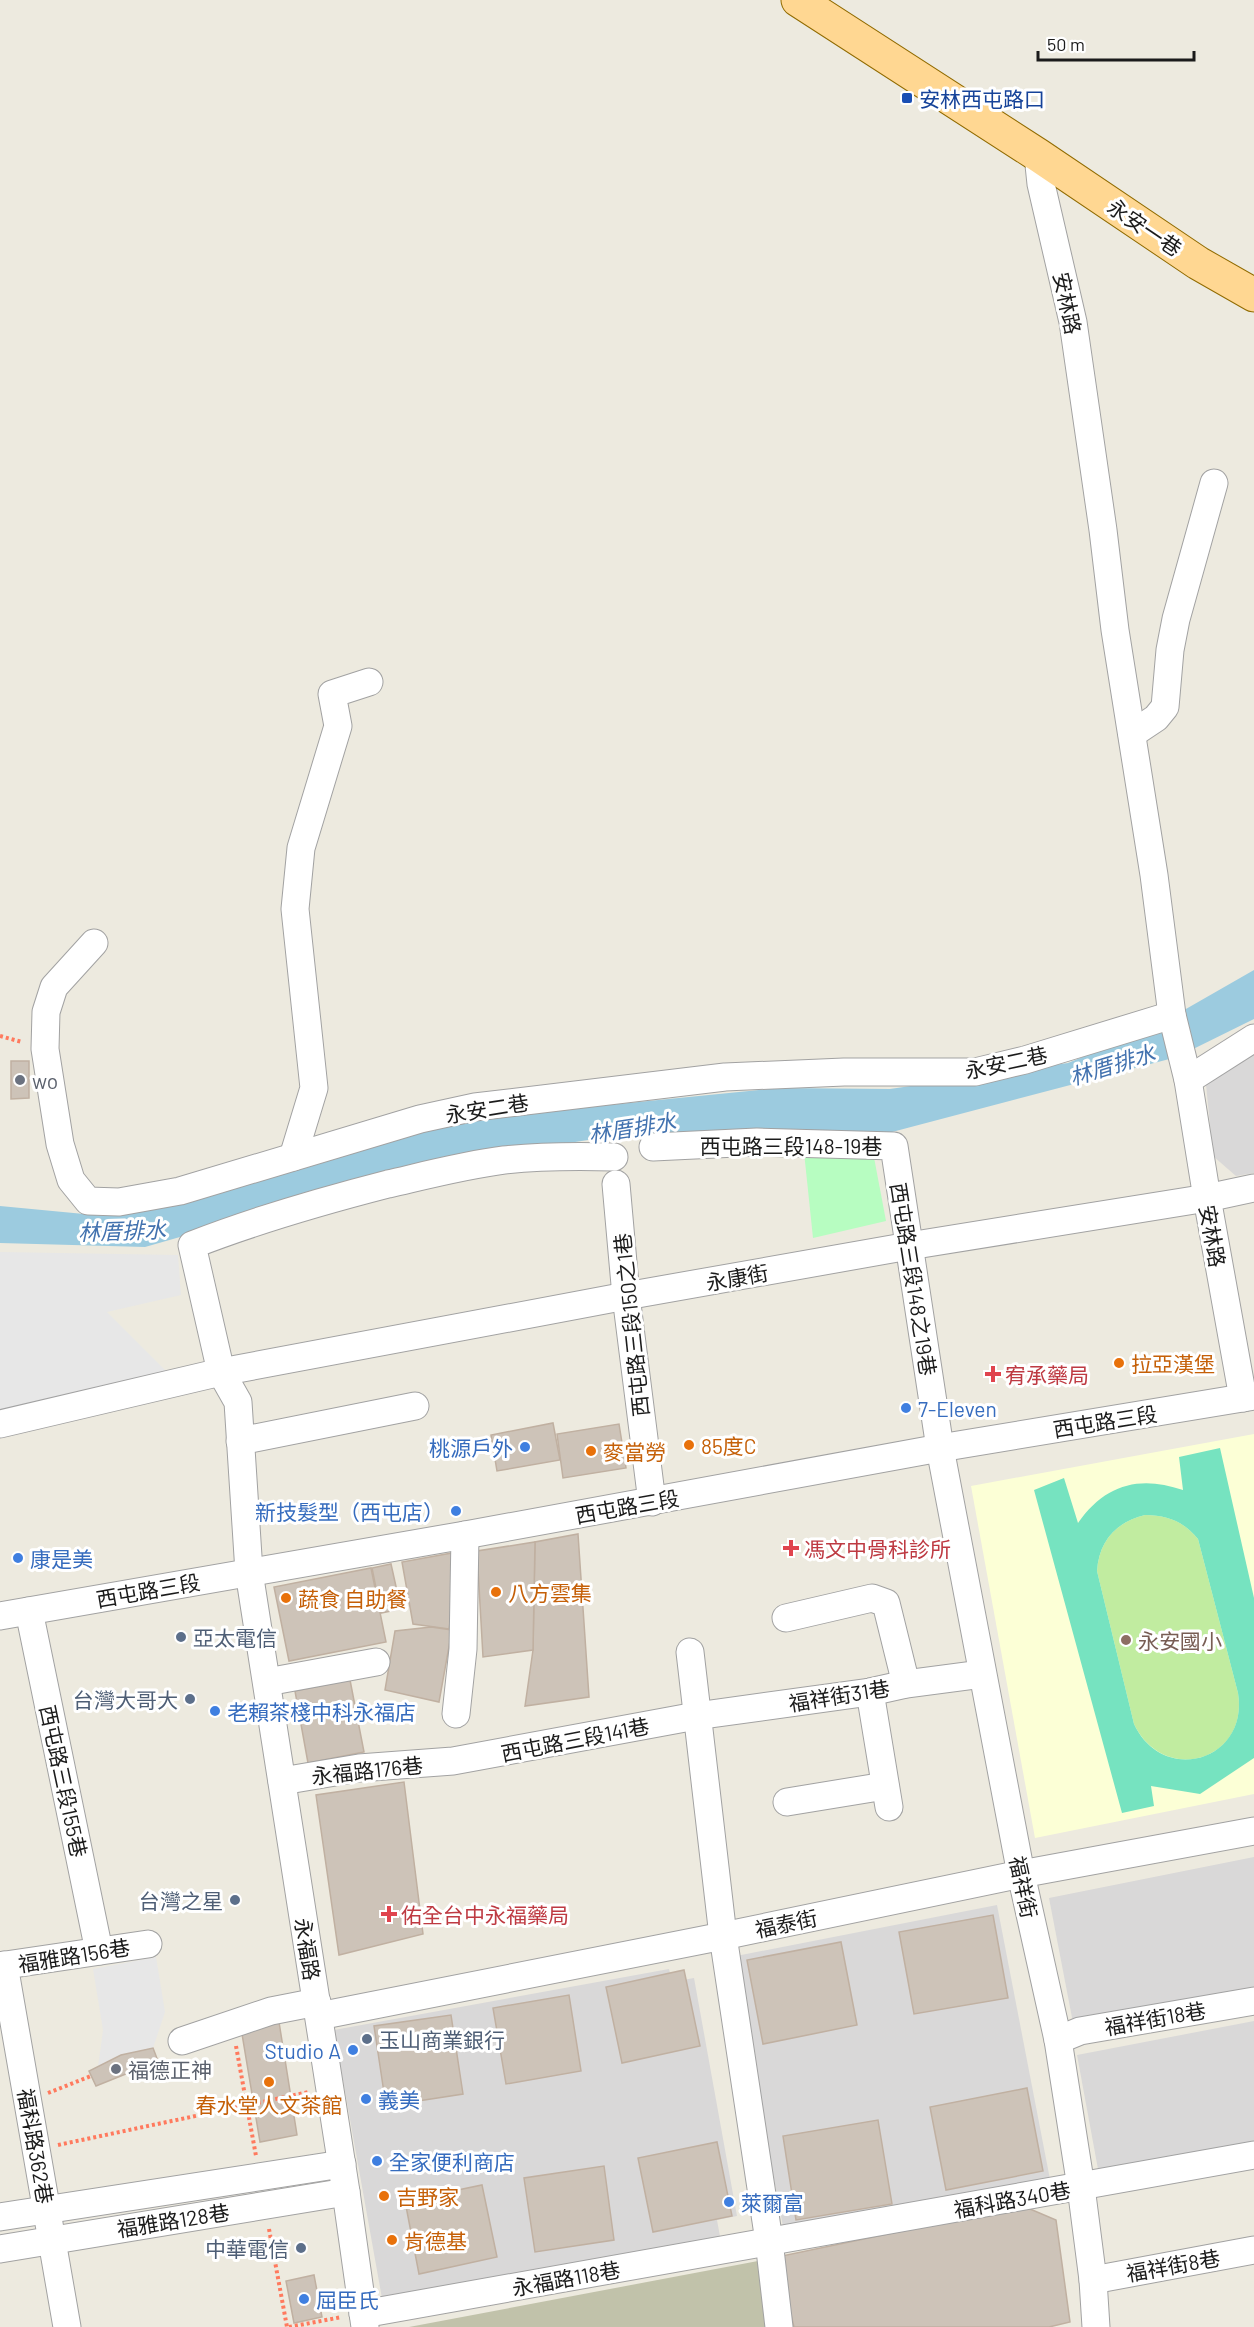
<svg xmlns="http://www.w3.org/2000/svg" width="1254" height="2327" font-family="Barlow,'Noto Sans TC',sans-serif">
<rect width="100%" height="100%" fill="#edeadf"/>
<g fill="#d9d8d8">
<polygon points="1254,1039 1254,1173 1236,1176 1213,1156 1204,1064"/>
<polygon points="1254,1857 1254,1992 1074,2028 1049,1898"/>
<polygon points="997,1905 1054,2200 788,2252 731,1957"/>
<polygon points="669,1969 672,1982 694,1978 737,2216 717,2220 721,2242 383,2304 334,2030"/>
<polygon points="1254,2021 1254,2150 1100,2180 1077,2055"/>
</g>
<polygon fill="#fcffd6" points="1254,1434 1254,1794 1035,1838 971,1486"/>
<polygon fill="#c1c2aa" points="758,2261 768,2327 409,2327"/>
<path fill="#c1eca0" d="M 1145,1515 C 1168,1515 1184,1522 1198,1539 L 1238,1693 C 1249,1761 1164,1786 1134,1724 L 1097,1571 C 1099,1541 1116,1522 1145,1515 Z"/>
<polygon fill="#b7fdc1" points="804,1152 873,1152 886,1221 813,1238"/>
<path fill="#76e3c0" fill-rule="evenodd" d="M 1220,1448 L 1254,1598 L 1254,1758 L 1200,1794 L 1151,1786 L 1154,1806 L 1122,1813 L 1034,1490 L 1064,1478 L 1078,1523 C 1105,1484 1140,1475 1183,1490 L 1179,1457 ZM 1145,1515 C 1168,1515 1184,1522 1198,1539 L 1238,1693 C 1249,1761 1163,1786 1134,1724 L 1097,1571 C 1099,1541 1116,1522 1145,1515 Z"/>
<g fill="#e7e7e7">
<polygon points="0,1252 178,1255 181,1295 107,1312 187,1392 0,1415"/>
<polygon points="156,1957 165,2012 153,2048 121,2055 98,2067 103,2030 93,1969"/>
</g>
<polygon fill="#9ccbdf" points="1254,970 1254,1019 1177,1057 892,1132 607,1137 389,1171 260,1214 145,1247 0,1243 0,1206 105,1216 280,1170 439,1122 779,1088 890,1089 1068,1063 1151,1029"/>
<g fill="#cdc3b8" stroke="#c0b0a1" stroke-width="1.5">
<polygon points="11,1061 29,1061 29,1098 11,1099"/>
<polygon points="553,1423 560,1460 497,1471 491,1435"/>
<polygon points="619,1424 626,1468 563,1478 557,1434"/>
<polygon points="578,1534 589,1697 525,1706 533,1650 535,1542"/>
<polygon points="535,1542 533,1650 483,1657 477,1551"/>
<polygon points="452,1553 455,1586 449,1629 413,1624 402,1562"/>
<polygon points="391,1564 401,1609 381,1613 372,1568"/>
<polygon points="371,1568 386,1642 289,1661 274,1587"/>
<polygon points="431,1627 452,1630 439,1702 385,1690 395,1631"/>
<polygon points="350,1680 364,1752 308,1763 295,1691"/>
<polygon points="404,1782 423,1934 339,1955 316,1795"/>
<polygon points="993,1915 1008,1998 914,2014 899,1932"/>
<polygon points="841,1942 857,2025 763,2044 747,1960"/>
<polygon points="684,1970 700,2046 622,2063 606,1987"/>
<polygon points="569,1995 581,2071 506,2084 493,2008"/>
<polygon points="451,2015 463,2094 386,2106 374,2026"/>
<polygon points="279,2022 297,2135 260,2142 241,2028"/>
<polygon points="153,2048 158,2061 96,2086 89,2071 121,2055"/>
<polygon points="1027,2088 1043,2171 946,2190 930,2107"/>
<polygon points="878,2120 892,2204 796,2220 783,2136"/>
<polygon points="717,2142 732,2216 653,2232 638,2158"/>
<polygon points="604,2166 614,2240 535,2252 524,2178"/>
<polygon points="482,2185 497,2257 419,2274 405,2201"/>
<polygon points="1023,2206 1056,2220 1070,2322 1049,2327 794,2327 777,2257"/>
<polygon points="314,2275 322,2317 294,2323 286,2281"/>
</g>
<g fill="none" stroke-linecap="round" stroke-linejoin="round">
<defs>
<g id="minor">
<polyline points="1038,155 1041,184 1073,322 1103,530 1115,630 1154,875 1172,1015 1188,1080 1207,1198 1243,1398"/>
<polyline points="1132,734 1156,718 1165,707 1170,650 1176,619 1214,483"/>
<polyline points="94,943 54,987 46,1012 45,1049 60,1144 71,1180 88,1201 119,1202 180,1191 420,1119 475,1107 725,1077 844,1072 975,1072 1025,1060 1172,1015"/>
<polyline points="1188,1080 1254,1038"/>
<polyline points="653,1147 757,1142 894,1146 940,1448 1021,1874 1058,2040 1081,2187 1093,2280 1096,2327"/>
<polyline points="293,1157 314,1088 295,909 301,848 338,726 332,694 369,682"/>
<polyline points="616,1184 626,1296 652,1502"/>
<polyline points="0,1424 221,1372 626,1296 909,1246 1207,1198 1254,1188"/>
<polyline points="240,1441 415,1406"/>
<polyline points="29,1611 99,1951"/>
<polyline points="0,1616 465,1535 940,1448 1254,1396"/>
<polyline points="786,1618 872,1598 886,1603 906,1684"/>
<polyline points="690,1652 723,1936 769,2241 779,2327"/>
<polyline points="267,1682 376,1662"/>
<polyline points="870,1692 889,1807"/>
<polyline points="456,1714 463,1649 465,1535"/>
<polyline points="282,1781 359,1768 453,1761 696,1716 870,1692 906,1684 982,1674"/>
<polyline points="787,1802 885,1786"/>
<polyline points="4,1965 67,2327"/>
<polyline points="0,1966 148,1944"/>
<polyline points="319,2016 723,1936 1021,1874 1254,1831"/>
<polyline points="1058,2040 1080,2031 1254,2001"/>
<polyline points="182,2041 271,2011 317,2002"/>
<polyline points="0,2217 342,2164"/>
<polyline points="0,2249 346,2192"/>
<polyline points="1093,2280 1254,2250"/>
<polyline points="363,2314 1254,2155"/>
<path d="M 365,2327 L 346,2192 L 249,1572 L 238,1402 L 221,1372 L 192,1245 C 256,1220 322,1201 388,1184 C 427,1175 465,1165 504,1160 C 541,1156 577,1156 614,1157"/>
</g>
<polyline id="major" points="798,0 1038,155 1198,263 1254,295"/>
</defs>
<use href="#minor" stroke="#a2a2a2" stroke-width="29"/>
<use href="#major" stroke="#916b00" stroke-width="35"/>
<g stroke="#ff7a5e" stroke-width="4" stroke-dasharray="3 3" stroke-linecap="butt">
<polyline points="0,1036 22,1042"/>
<polyline points="236,2046 256,2156"/>
<polyline points="48,2093 91,2076"/>
<polyline points="58,2145 309,2092"/>
<polyline points="269,2229 287,2327"/>
<polyline points="289,2327 342,2317"/>
</g>
<use href="#minor" stroke="#fff" stroke-width="27"/>
<use href="#major" stroke="#ffd792" stroke-width="33"/>
</g>
<rect fill="#1a4fb4" stroke="#fff" stroke-width="2" x="901" y="92" width="12" height="12" rx="3"/>
<g fill="#6b7280" stroke="#fff" stroke-width="2">
<circle cx="20" cy="1080" r="6"/>
<circle cx="116" cy="2069" r="6"/>
</g>
<g fill="#e8710a" stroke="#fff" stroke-width="2">
<circle cx="1119" cy="1363" r="6"/>
<circle cx="689" cy="1445" r="6"/>
<circle cx="591" cy="1451" r="6"/>
<circle cx="496" cy="1592" r="6"/>
<circle cx="286" cy="1598" r="6"/>
<circle cx="269" cy="2082" r="6"/>
<circle cx="384" cy="2196" r="6"/>
<circle cx="392" cy="2240" r="6"/>
</g>
<g fill="#e0444e" stroke="#fff" stroke-width="2">
<path d="M990 1365h6v6h6v6h-6v6h-6v-6h-6v-6h6z"/>
<path d="M788 1539h6v6h6v6h-6v6h-6v-6h-6v-6h6z"/>
<path d="M386 1905h6v6h6v6h-6v6h-6v-6h-6v-6h6z"/>
</g>
<g fill="#3f7fe0" stroke="#fff" stroke-width="2">
<circle cx="906" cy="1408" r="6"/>
<circle cx="525" cy="1447" r="6"/>
<circle cx="456" cy="1511" r="6"/>
<circle cx="18" cy="1558" r="6"/>
<circle cx="215" cy="1711" r="6"/>
<circle cx="353" cy="2050" r="6"/>
<circle cx="366" cy="2099" r="6"/>
<circle cx="377" cy="2161" r="6"/>
<circle cx="729" cy="2202" r="6"/>
<circle cx="304" cy="2299" r="6"/>
</g>
<g fill="#5c6f8a" stroke="#fff" stroke-width="2">
<circle cx="181" cy="1637" r="6"/>
<circle cx="190" cy="1699" r="6"/>
<circle cx="235" cy="1900" r="6"/>
<circle cx="367" cy="2039" r="6"/>
<circle cx="301" cy="2248" r="6"/>
</g>
<circle fill="#8d6e63" stroke="#fff" stroke-width="2" cx="1126" cy="1640" r="6"/>
<g text-anchor="middle" dominant-baseline="central" stroke-width="6" stroke-linejoin="round" paint-order="stroke">
<g font-size="21" fill="#164399" stroke="#fff" text-anchor="start">
<text x="919" y="98">安林西屯路口</text>
</g>
<g font-size="21" fill="#1b1b1b" stroke="#fff">
<text transform="translate(1145 227) rotate(34)">永安一巷</text>
<text transform="translate(1068 303) rotate(78)">安林路</text>
<text transform="translate(1006 1062) rotate(-12)">永安二巷</text>
<text transform="translate(487 1108) rotate(-9)">永安二巷</text>
<text x="791" y="1145">西屯路三段148-19巷</text>
<text transform="translate(1213 1236) rotate(80)">安林路</text>
<text transform="translate(737 1277) rotate(-10)">永康街</text>
<text transform="translate(914 1279) rotate(81)">西屯路三段148之19巷</text>
<text transform="translate(631 1325) rotate(-96)">西屯路三段150之1巷</text>
<text transform="translate(1105 1421) rotate(-9)">西屯路三段</text>
<text transform="translate(627 1506) rotate(-10)">西屯路三段</text>
<text transform="translate(148 1590) rotate(-10)">西屯路三段</text>
<text transform="translate(839 1695) rotate(-9)">福祥街31巷</text>
<text transform="translate(575 1739) rotate(-11)">西屯路三段141巷</text>
<text transform="translate(367 1770) rotate(-6)">永福路176巷</text>
<text transform="translate(64 1781) rotate(78)">西屯路三段155巷</text>
<text transform="translate(1024 1887) rotate(78)">福祥街</text>
<text transform="translate(786 1923) rotate(-12)">福泰街</text>
<text transform="translate(308 1949) rotate(81)">永福路</text>
<text transform="translate(74 1955) rotate(-9)">福雅路156巷</text>
<text transform="translate(1155 2018) rotate(-10)">福祥街18巷</text>
<text transform="translate(36 2146) rotate(80)">福科路362巷</text>
<text transform="translate(1012 2199) rotate(-10)">福科路340巷</text>
<text transform="translate(173 2220) rotate(-9)">福雅路128巷</text>
<text transform="translate(1173 2265) rotate(-10)">福祥街8巷</text>
<text transform="translate(566 2278) rotate(-10)">永福路118巷</text>
</g>
<g font-size="21" fill="#5b616d" stroke="#fff" text-anchor="start">
<text x="32" y="1080">wo</text>
<text x="128" y="2069">福德正神</text>
</g>
<g font-size="21" fill="#c56008" stroke="#fff" text-anchor="start">
<text x="1131" y="1363">拉亞漢堡</text>
<text x="701" y="1445">85度C</text>
<text x="603" y="1451">麥當勞</text>
<text x="508" y="1592">八方雲集</text>
<text x="298" y="1598">蔬食 自助餐</text>
<text x="269" y="2104" text-anchor="middle">春水堂人文茶館</text>
<text x="396" y="2196">吉野家</text>
<text x="404" y="2240">肯德基</text>
</g>
<g font-size="21" fill="#be3a42" stroke="#fff" text-anchor="start">
<text x="1005" y="1374">宥承藥局</text>
<text x="804" y="1548">馮文中骨科診所</text>
<text x="401" y="1914">佑全台中永福藥局</text>
</g>
<g font-size="21" fill="#366cbe" stroke="#fff" text-anchor="start">
<text x="918" y="1408">7-Eleven</text>
<text x="513" y="1447" text-anchor="end">桃源戶外</text>
<text x="444" y="1511" text-anchor="end">新技髮型（西屯店）</text>
<text x="30" y="1558">康是美</text>
<text x="227" y="1711">老賴茶棧中科永福店</text>
<text x="341" y="2050" text-anchor="end">Studio A</text>
<text x="378" y="2099">義美</text>
<text x="389" y="2161">全家便利商店</text>
<text x="741" y="2202">萊爾富</text>
<text x="316" y="2299">屈臣氏</text>
</g>
<g font-size="21" fill="#4e5e75" stroke="#fff" text-anchor="end">
<text x="193" y="1637" text-anchor="start">亞太電信</text>
<text x="178" y="1699">台灣大哥大</text>
<text x="223" y="1900">台灣之星</text>
<text x="379" y="2039" text-anchor="start">玉山商業銀行</text>
<text x="289" y="2248">中華電信</text>
</g>
<g font-size="21" fill="#785e54" stroke="#fff" text-anchor="start">
<text x="1138" y="1640">永安國小</text>
</g>
<g font-size="22" font-style="italic" fill="#4272af" stroke="#fff">
<text transform="translate(1112 1064) rotate(-17)">林厝排水</text>
<text transform="translate(632 1127) rotate(-9)">林厝排水</text>
<text transform="translate(122 1230) rotate(-2)">林厝排水</text>
</g>
</g>
<path d="M1038 51v9h156v-9" fill="none" stroke="#1b1b1b" stroke-width="3"/>
<text x="1047" y="51" font-size="18" fill="#1b1b1b" stroke="#ffffff" stroke-width="4.5" paint-order="stroke">50 m</text>
</svg>
